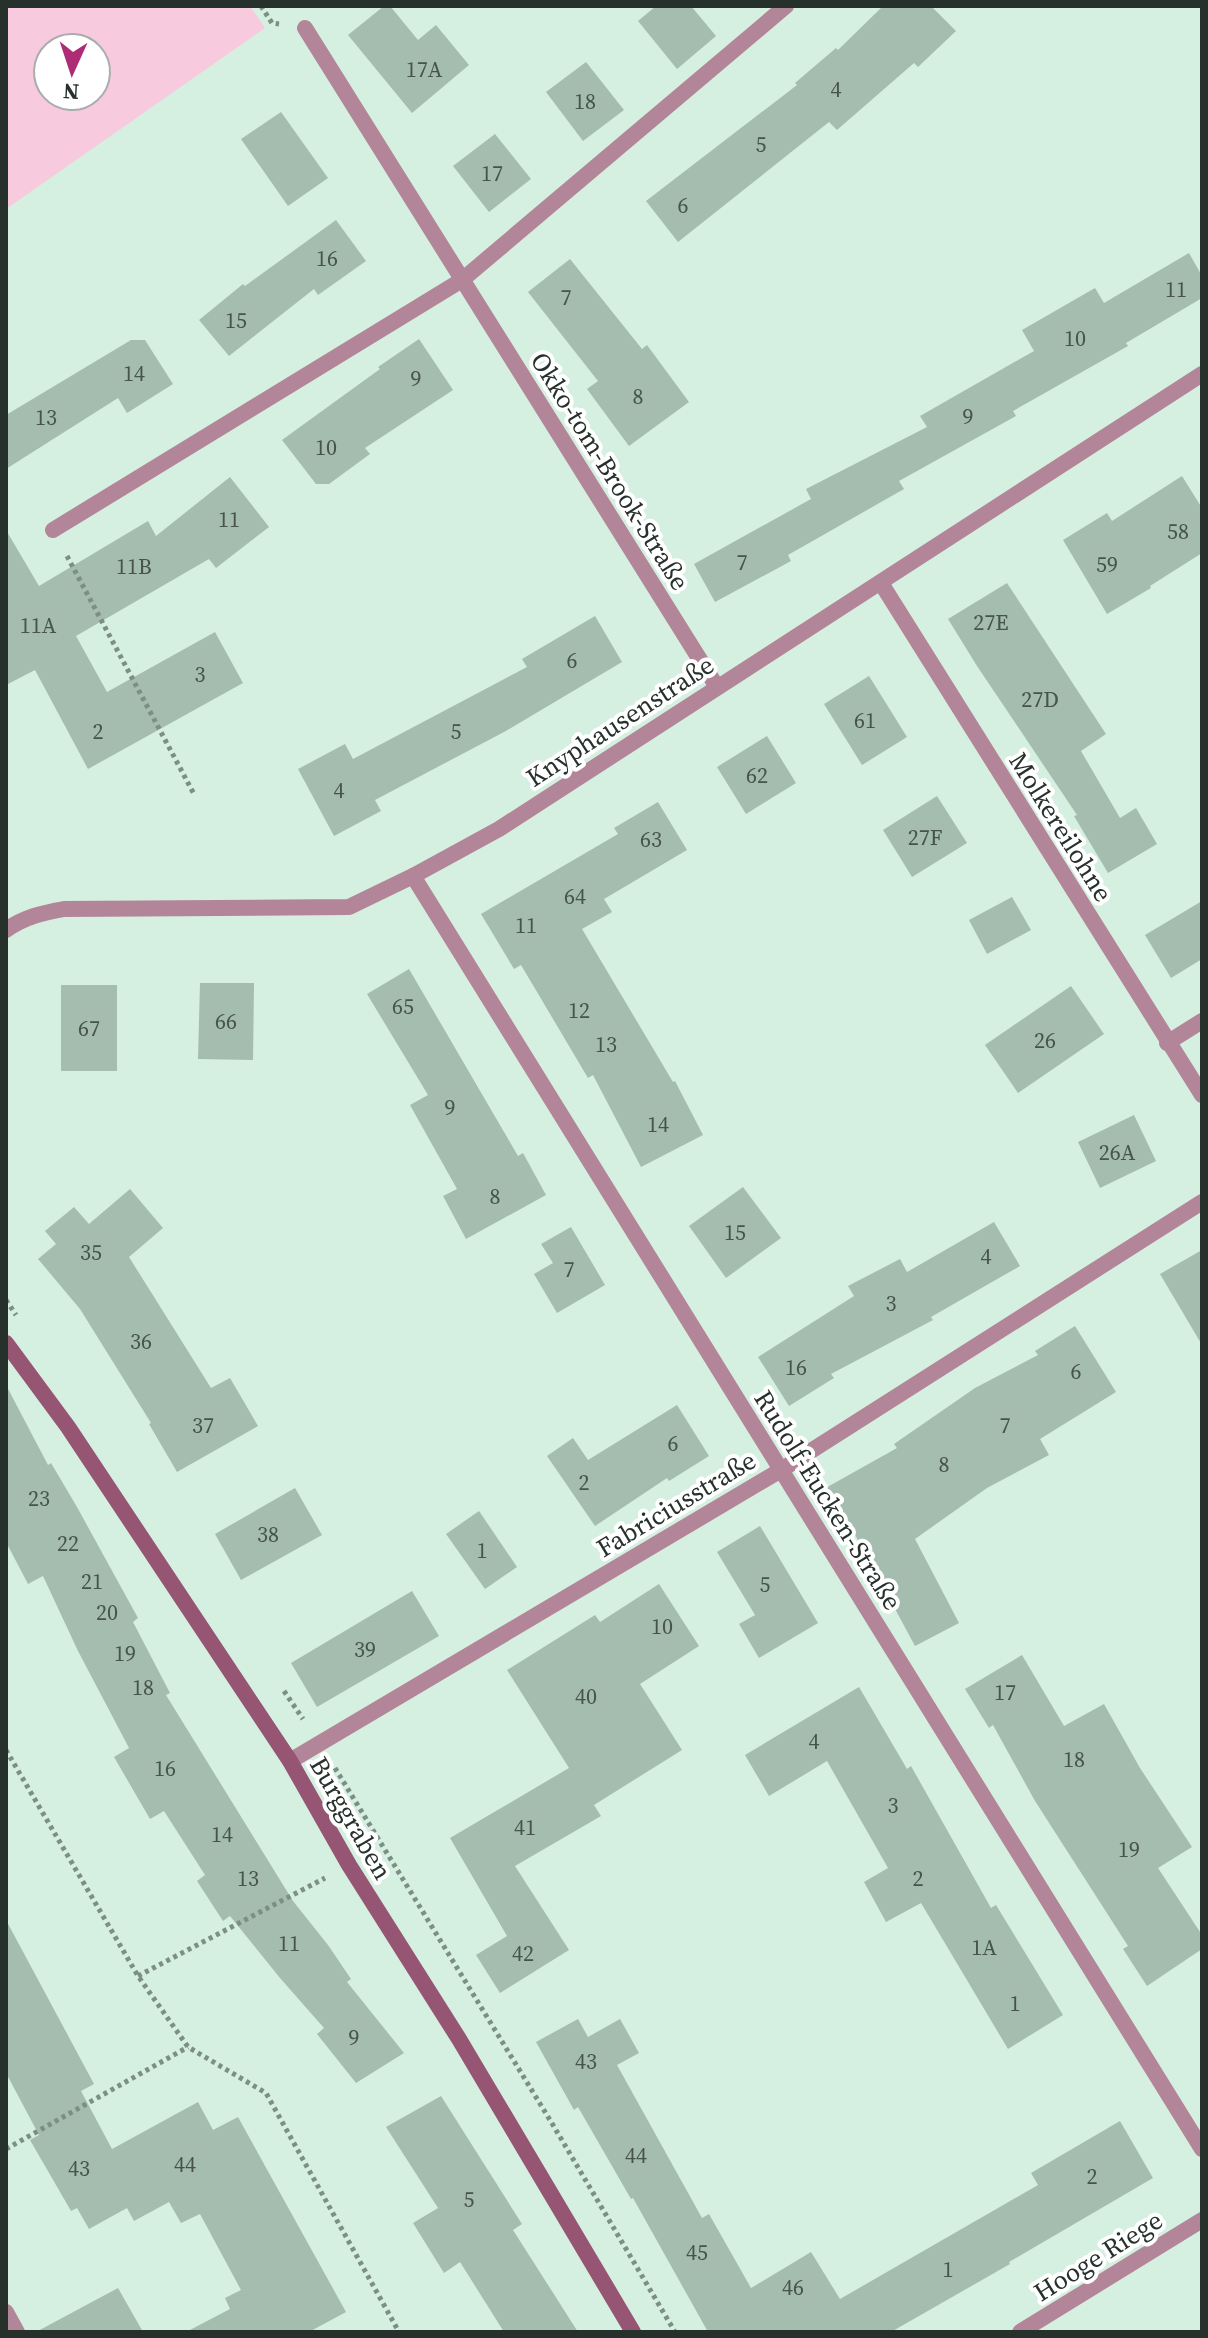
<svg xmlns="http://www.w3.org/2000/svg" width="1208" height="2338" font-family="'Source Serif 4',serif">
<rect width="100%" height="100%" fill="#d5efe1"/>
<path fill="#f7cadd" fill-rule="evenodd" d="M 6,6 L 250,6 L 265,28 L 6,209 ZM 48,48 L 96,48 L 96,96 L 48,96 Z"/>
<g fill="#a4bdaf">
<polygon points="384,6 390,6 418,40 436,25 469,65 412,113 348,35"/>
<polygon points="656,6 691,6 716,36 677,69 638,21"/>
<polygon points="883,6 931,6 956,31 918,67 914,63 837,130 829,122 678,242 646,201 797,85 795,83 836,48 838,50"/>
<polygon points="586,62 624,110 583,141 546,92"/>
<polygon points="281,112 328,178 288,206 241,139"/>
<polygon points="495,134 531,179 489,212 453,166"/>
<polygon points="336,220 366,261 318,295 314,289 229,356 199,320 243,284 245,286"/>
<polygon points="1189,253 1202,276 1202,298 1126,343 1128,346 1013,411 1016,416 899,481 904,489 788,555 791,561 715,602 694,564 811,499 806,489 927,427 920,416 1034,351 1022,330 1095,288 1104,303"/>
<polygon points="570,259 642,349 647,345 689,402 629,446 587,389 598,381 528,292"/>
<polygon points="419,339 453,390 365,448 370,454 329,484 316,484 282,440 380,369 378,367"/>
<polygon points="131,340 145,340 173,384 127,413 118,398 6,469 6,415"/>
<polygon points="1182,476 1202,508 1202,553 1150,586 1151,588 1107,614 1063,540 1107,513 1112,521"/>
<polygon points="230,477 269,527 216,568 209,559 76,636 107,692 215,632 243,683 88,769 35,670 6,685 6,530 39,586 148,521 156,536"/>
<polygon points="1007,583 1106,734 1081,751 1120,818 1136,808 1157,844 1108,873 1074,816 1077,815 977,666 948,619"/>
<polygon points="595,616 622,662 504,732 375,800 381,811 334,836 298,769 345,744 353,759 527,667 522,659"/>
<polygon points="869,676 907,737 862,765 824,704"/>
<polygon points="767,736 796,783 746,814 717,767"/>
<polygon points="937,796 967,843 912,877 883,830"/>
<polygon points="658,802 687,850 604,899 612,912 582,929 673,1082 675,1081 703,1135 641,1167 593,1075 588,1078 521,965 514,969 481,914 618,834 614,828"/>
<polygon points="1012,897 1031,930 987,954 969,920"/>
<polygon points="1202,901 1202,959 1171,978 1145,935"/>
<polygon points="409,969 518,1156 523,1153 546,1195 466,1239 443,1196 457,1189 410,1105 428,1095 367,994"/>
<polygon points="200,983 254,983 253,1060 198,1059"/>
<rect x="61" y="985" width="56" height="86"/>
<polygon points="1071,986 1104,1034 1018,1093 985,1045"/>
<polygon points="1134,1115 1156,1161 1100,1188 1078,1142"/>
<polygon points="743,1187 781,1238 726,1278 689,1226"/>
<polygon points="130,1189 163,1228 129,1257 211,1388 230,1378 258,1426 177,1472 149,1424 151,1423 80,1309 38,1259 56,1244 45,1231 74,1207 89,1224"/>
<polygon points="994,1222 1020,1266 931,1317 933,1320 831,1374 834,1378 789,1406 758,1357 854,1296 848,1286 900,1259 907,1272"/>
<polygon points="571,1227 605,1285 557,1313 534,1274 553,1263 541,1244"/>
<polygon points="1202,1250 1202,1345 1160,1274"/>
<polygon points="1075,1326 1116,1392 1040,1439 1049,1455 987,1488 915,1539 959,1623 915,1646 853,1531 847,1534 822,1490 897,1448 894,1444 975,1388 1038,1355 1035,1351"/>
<polygon points="6,1385 48,1465 51,1463 77,1507 138,1618 133,1622 170,1693 166,1695 293,1901 328,1945 351,1979 347,1982 404,2053 356,2083 317,2034 324,2028 280,1978 230,1916 223,1921 197,1881 205,1875 164,1811 150,1819 114,1757 129,1748 78,1651 43,1576 28,1584 6,1542"/>
<polygon points="677,1405 709,1456 669,1481 667,1478 595,1526 547,1456 573,1438 588,1460"/>
<polygon points="295,1488 322,1535 241,1580 215,1534"/>
<polygon points="479,1511 517,1567 485,1589 446,1534"/>
<polygon points="760,1526 818,1623 759,1658 739,1624 755,1615 717,1552"/>
<polygon points="659,1584 699,1646 640,1684 682,1750 594,1805 601,1816 515,1866 569,1950 500,1993 476,1955 507,1936 450,1838 569,1768 507,1670 595,1615 600,1622"/>
<polygon points="412,1591 439,1636 317,1707 291,1663"/>
<polygon points="1022,1655 1064,1726 1104,1704 1140,1768 1192,1847 1158,1868 1202,1935 1202,1949 1147,1986 1123,1949 1128,1946 1035,1801 993,1725 989,1728 965,1689"/>
<polygon points="859,1687 907,1769 911,1766 991,1908 996,1905 1063,2015 1008,2049 921,1903 886,1922 864,1882 888,1868 827,1761 769,1796 745,1755"/>
<polygon points="6,1920 94,2084 81,2091 112,2149 198,2102 213,2130 238,2117 346,2312 309,2332 186,2332 230,2309 225,2298 241,2290 200,2214 181,2223 169,2202 134,2221 127,2208 89,2229 77,2208 71,2211 30,2140 39,2135 6,2073"/>
<polygon points="578,2019 588,2037 620,2019 639,2053 617,2065 702,2218 709,2214 751,2288 811,2252 840,2299 1038,2185 1031,2173 1120,2121 1153,2178 1009,2262 1010,2264 891,2332 708,2332 633,2198 631,2199 578,2107 574,2110 536,2042"/>
<polygon points="441,2096 522,2224 513,2230 578,2332 504,2332 460,2262 444,2273 413,2223 438,2208 386,2127"/>
<polygon points="118,2288 143,2332 36,2332"/>
</g>
<g fill="none" stroke-linecap="round" stroke-linejoin="round">
<g stroke="#7d8f85" stroke-width="5" stroke-dasharray="4 4" stroke-linecap="butt">
<polyline points="261,6 272,23 279,24"/>
<polyline points="67,556 195,796"/>
<polyline points="6,1300 16,1315"/>
<polyline points="284,1691 303,1719"/>
<polyline points="6,1750 138,1976 188,2047 266,2093 399,2332"/>
<polyline points="335,1768 553,2125 675,2332"/>
<polyline points="138,1976 325,1878"/>
<polyline points="6,2149 188,2047"/>
</g>
<g stroke="#b38599" stroke-width="16">
<polyline points="305,28 717,687"/>
<polyline points="53,530 462,280 786,6"/>
<polyline points="881,583 1202,1095"/>
<polyline points="413,876 1202,2149"/>
<path d="M 6,930 C 24,917 42,913 64,909 L 349,907 L 413,876 L 499,829 L 1202,374"/>
<polyline points="1167,1043 1202,1021"/>
<polyline points="290,1761 781,1470 1202,1202"/>
<polyline points="6,2312 17,2332"/>
<polyline points="1020,2332 1202,2220"/>
</g>
<polyline stroke="#955573" stroke-width="16" points="6,1343 68,1427 290,1761 349,1865 459,2039 633,2332"/>
</g>
<g text-anchor="middle" dominant-baseline="central" stroke-width="8" stroke-linejoin="round" paint-order="stroke">
<g font-size="22" fill="#46544d">
<text x="424" y="69">17A</text>
<text x="836" y="89">4</text>
<text x="585" y="101">18</text>
<text x="761" y="144">5</text>
<text x="492" y="173">17</text>
<text x="683" y="205">6</text>
<text x="327" y="258">16</text>
<text x="1176" y="289">11</text>
<text x="566" y="297">7</text>
<text x="236" y="320">15</text>
<text x="1075" y="338">10</text>
<text x="134" y="373">14</text>
<text x="416" y="378">9</text>
<text x="638" y="396">8</text>
<text x="968" y="416">9</text>
<text x="46" y="417">13</text>
<text x="326" y="447">10</text>
<text x="229" y="519">11</text>
<text x="1178" y="531">58</text>
<text x="742" y="562">7</text>
<text x="1107" y="564">59</text>
<text x="134" y="566">11B</text>
<text x="991" y="622">27E</text>
<text x="38" y="625">11A</text>
<text x="572" y="660">6</text>
<text x="200" y="674">3</text>
<text x="1040" y="699">27D</text>
<text x="865" y="720">61</text>
<text x="98" y="731">2</text>
<text x="456" y="731">5</text>
<text x="757" y="775">62</text>
<text x="339" y="790">4</text>
<text x="925" y="837">27F</text>
<text x="651" y="839">63</text>
<text x="575" y="896">64</text>
<text x="526" y="925">11</text>
<text x="403" y="1006">65</text>
<text x="579" y="1010">12</text>
<text x="226" y="1021">66</text>
<text x="89" y="1028">67</text>
<text x="1045" y="1040">26</text>
<text x="606" y="1044">13</text>
<text x="450" y="1107">9</text>
<text x="658" y="1124">14</text>
<text x="1117" y="1152">26A</text>
<text x="495" y="1196">8</text>
<text x="735" y="1232">15</text>
<text x="91" y="1252">35</text>
<text x="986" y="1256">4</text>
<text x="569" y="1269">7</text>
<text x="891" y="1303">3</text>
<text x="141" y="1341">36</text>
<text x="796" y="1367">16</text>
<text x="1076" y="1371">6</text>
<text x="203" y="1425">37</text>
<text x="1005" y="1425">7</text>
<text x="673" y="1443">6</text>
<text x="944" y="1464">8</text>
<text x="584" y="1482">2</text>
<text x="39" y="1498">23</text>
<text x="268" y="1534">38</text>
<text x="68" y="1543">22</text>
<text x="482" y="1550">1</text>
<text x="92" y="1581">21</text>
<text x="765" y="1584">5</text>
<text x="107" y="1612">20</text>
<text x="662" y="1626">10</text>
<text x="365" y="1649">39</text>
<text x="125" y="1653">19</text>
<text x="143" y="1687">18</text>
<text x="1005" y="1692">17</text>
<text x="586" y="1696">40</text>
<text x="814" y="1741">4</text>
<text x="1074" y="1759">18</text>
<text x="165" y="1768">16</text>
<text x="893" y="1805">3</text>
<text x="525" y="1827">41</text>
<text x="222" y="1834">14</text>
<text x="1129" y="1849">19</text>
<text x="248" y="1878">13</text>
<text x="918" y="1878">2</text>
<text x="289" y="1943">11</text>
<text x="984" y="1947">1A</text>
<text x="523" y="1953">42</text>
<text x="1015" y="2003">1</text>
<text x="354" y="2037">9</text>
<text x="586" y="2061">43</text>
<text x="636" y="2155">44</text>
<text x="185" y="2164">44</text>
<text x="79" y="2168">43</text>
<text x="1092" y="2176">2</text>
<text x="469" y="2199">5</text>
<text x="697" y="2252">45</text>
<text x="948" y="2269">1</text>
<text x="793" y="2287">46</text>
</g>
<g font-size="26" fill="#27312c" stroke="#fff">
<text transform="translate(610 471) rotate(58)">Okko-tom-Brook-Straße</text>
<text transform="translate(620 721) rotate(-33)">Knyphausenstraße</text>
<text transform="translate(1061 827) rotate(58)">Molkereilohne</text>
<text transform="translate(828 1500) rotate(58)">Rudolf-Eucken-Straße</text>
<text transform="translate(676 1504) rotate(-31)">Fabriciusstraße</text>
<text transform="translate(351 1818) rotate(60)">Burggraben</text>
<text transform="translate(1098 2256) rotate(-32)">Hooge Riege</text>
</g>
</g>
<rect width="1208" height="2338" fill="none" stroke="#27312c" stroke-width="16"/>
<g transform="translate(72 72) rotate(183)"><circle r="38" fill="#ffffff" stroke="#a9adab" stroke-width="2"/>
<path d="M0-6L14 30L0 20L-14 30Z" fill="#ae2b75"/>
<text y="-12" font-size="22" font-weight="bold" text-anchor="middle" fill="#27312c">N</text>
</g>
</svg>
